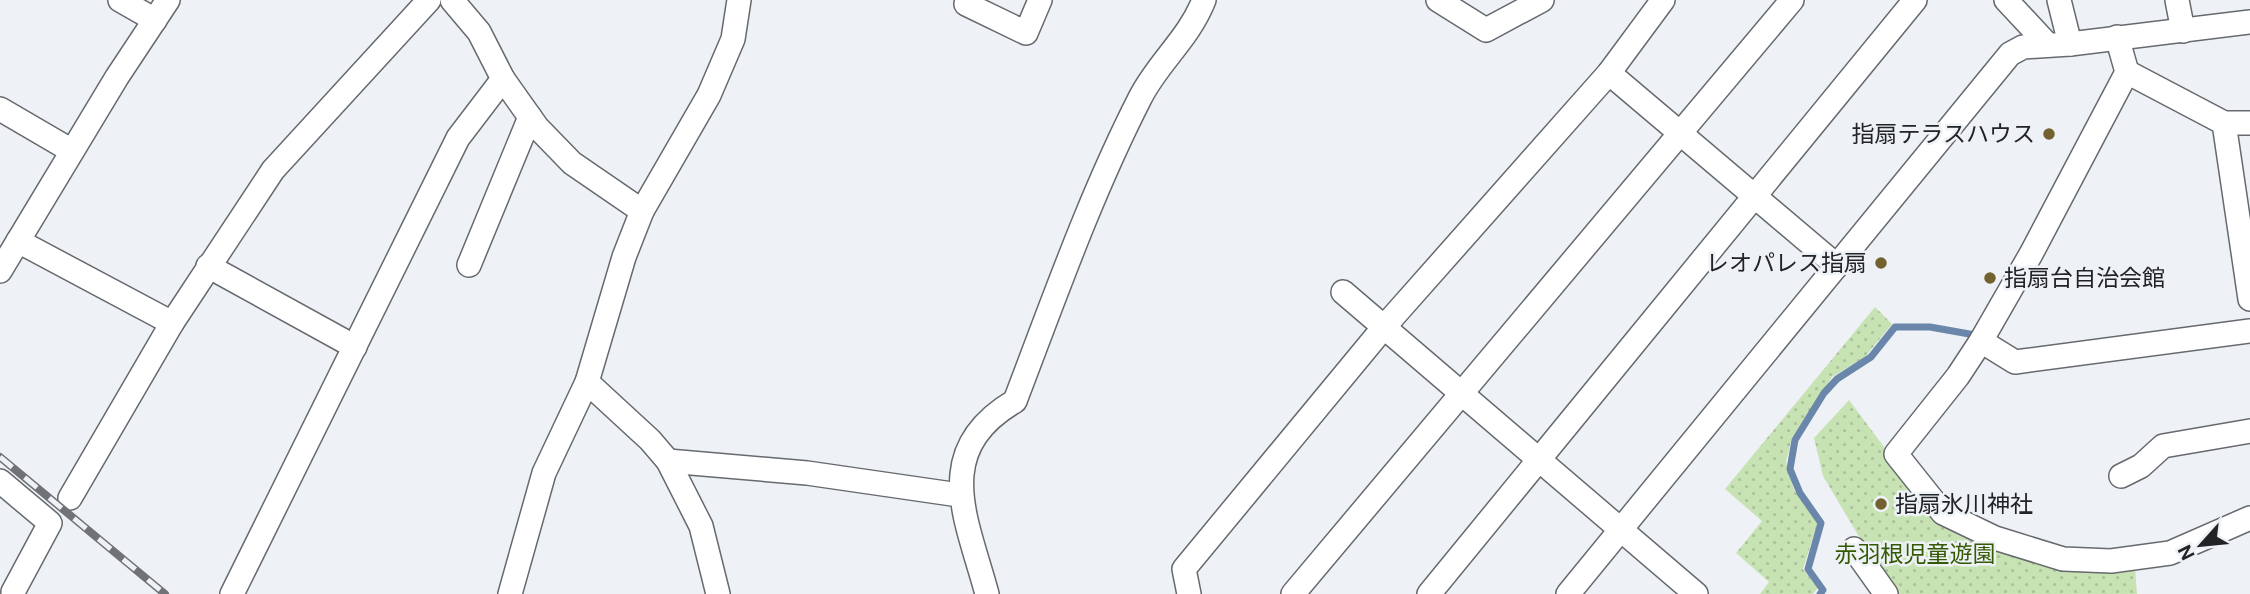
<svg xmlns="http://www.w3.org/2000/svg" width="2250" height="594" font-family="'DM Sans','Noto Sans JP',sans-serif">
<defs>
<pattern id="green-dots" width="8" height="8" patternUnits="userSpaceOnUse" patternTransform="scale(1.75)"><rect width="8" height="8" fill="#c8e3b3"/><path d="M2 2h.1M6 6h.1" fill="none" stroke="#acc29a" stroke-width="1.8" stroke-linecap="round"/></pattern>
</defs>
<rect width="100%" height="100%" fill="#eef2f7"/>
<g fill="url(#green-dots)">
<polygon points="1875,307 1892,324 1865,357 1832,377 1792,438 1786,462 1794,490 1818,522 1803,569 1818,588 1813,594 1760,594 1769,582 1736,553 1762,521 1725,489"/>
<polygon points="1849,400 1940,522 2135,566 2137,594 1893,594 1823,476 1814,438"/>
</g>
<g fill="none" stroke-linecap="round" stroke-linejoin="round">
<polyline stroke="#6a87ab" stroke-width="7" points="1820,594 1823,590 1808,569 1821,523 1800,493 1790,469 1795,440 1824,393 1837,379 1871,357 1895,327 1930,327 1975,335"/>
<defs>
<g id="minor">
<polyline points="120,0 155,20"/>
<polyline points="452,0 479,32 503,79 537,127 572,163 642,211"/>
<polyline points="967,0 966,4 1026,33 1040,0"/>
<polyline points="1438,0 1486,30 1542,0"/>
<polyline points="2006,0 2048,45"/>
<polyline points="2059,0 2070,44"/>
<polyline points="2177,0 2183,31"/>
<polyline points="2117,37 2127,72 2031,254 1981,341 1958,376 1896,454 1943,513 1995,538 2063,559 2111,561 2170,553 2250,518"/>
<polyline points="2127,72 2224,123 2250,123"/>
<polyline points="1609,73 1837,266"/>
<polyline points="0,109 72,151"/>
<polyline points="2224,123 2250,299"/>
<polyline points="18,241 172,323"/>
<polyline points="469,265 530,117"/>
<polyline points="208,266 355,347"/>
<polyline points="0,271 117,77 168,0"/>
<polyline points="1343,292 1696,594"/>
<polyline points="1981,341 2015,362 2250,331"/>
<polyline points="587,382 650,440 668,461 701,526 718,594"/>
<polyline points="668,461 807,473 959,495"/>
<polyline points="2121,476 2141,466 2163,446 2250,431"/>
<polyline points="0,481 50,523 13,592"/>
<polyline points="70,498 172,323 273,170 429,0"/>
<polyline points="1854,549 1886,594"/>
<polyline points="232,594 458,138 503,79"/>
<polyline points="510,594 544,473 587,382 624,257 642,211 709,95 733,39 739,0"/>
<path d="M 987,594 C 967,519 930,451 1015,401 C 1054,299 1090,196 1140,98 C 1158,62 1188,40 1204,0"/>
<polyline points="1189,594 1184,569 1384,327 1609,73 1663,0"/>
<polyline points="1293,594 1792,0"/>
<polyline points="1429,594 1915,0"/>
<polyline points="1568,594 2010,54 2023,47 2070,44 2250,22"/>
</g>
</defs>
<use href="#minor" stroke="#66696d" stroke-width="26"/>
<use href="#minor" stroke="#fff" stroke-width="23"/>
<defs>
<polyline id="rail" points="0,457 165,594"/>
</defs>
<use href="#rail" stroke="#707275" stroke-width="8"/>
<use href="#rail" stroke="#eef2f7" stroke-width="5" stroke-dasharray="16" stroke-linecap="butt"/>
</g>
<g fill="#716230" stroke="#eef2f7" stroke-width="2.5">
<circle cx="2049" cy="134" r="7"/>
<circle cx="1881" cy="263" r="7"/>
<circle cx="1990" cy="278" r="7"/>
<circle cx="1881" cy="504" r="7"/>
</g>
<g text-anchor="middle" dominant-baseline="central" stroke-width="5" stroke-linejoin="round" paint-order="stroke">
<g font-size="23" fill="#212324" stroke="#eef2f7" text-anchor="end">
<text x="2035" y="134">指扇テラスハウス</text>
<text x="1867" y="263">レオパレス指扇</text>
<text x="2004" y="278" text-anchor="start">指扇台自治会館</text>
<text x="1895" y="504" text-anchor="start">指扇氷川神社</text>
</g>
<g font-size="23" fill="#345903" stroke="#eef2f7">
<text x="1915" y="554">赤羽根児童遊園</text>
</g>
</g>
<g transform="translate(2201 545) rotate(243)" stroke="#eef2f7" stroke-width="5" paint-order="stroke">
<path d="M0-5L12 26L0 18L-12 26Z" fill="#212324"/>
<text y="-10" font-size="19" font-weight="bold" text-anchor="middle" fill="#212324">N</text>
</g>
</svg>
